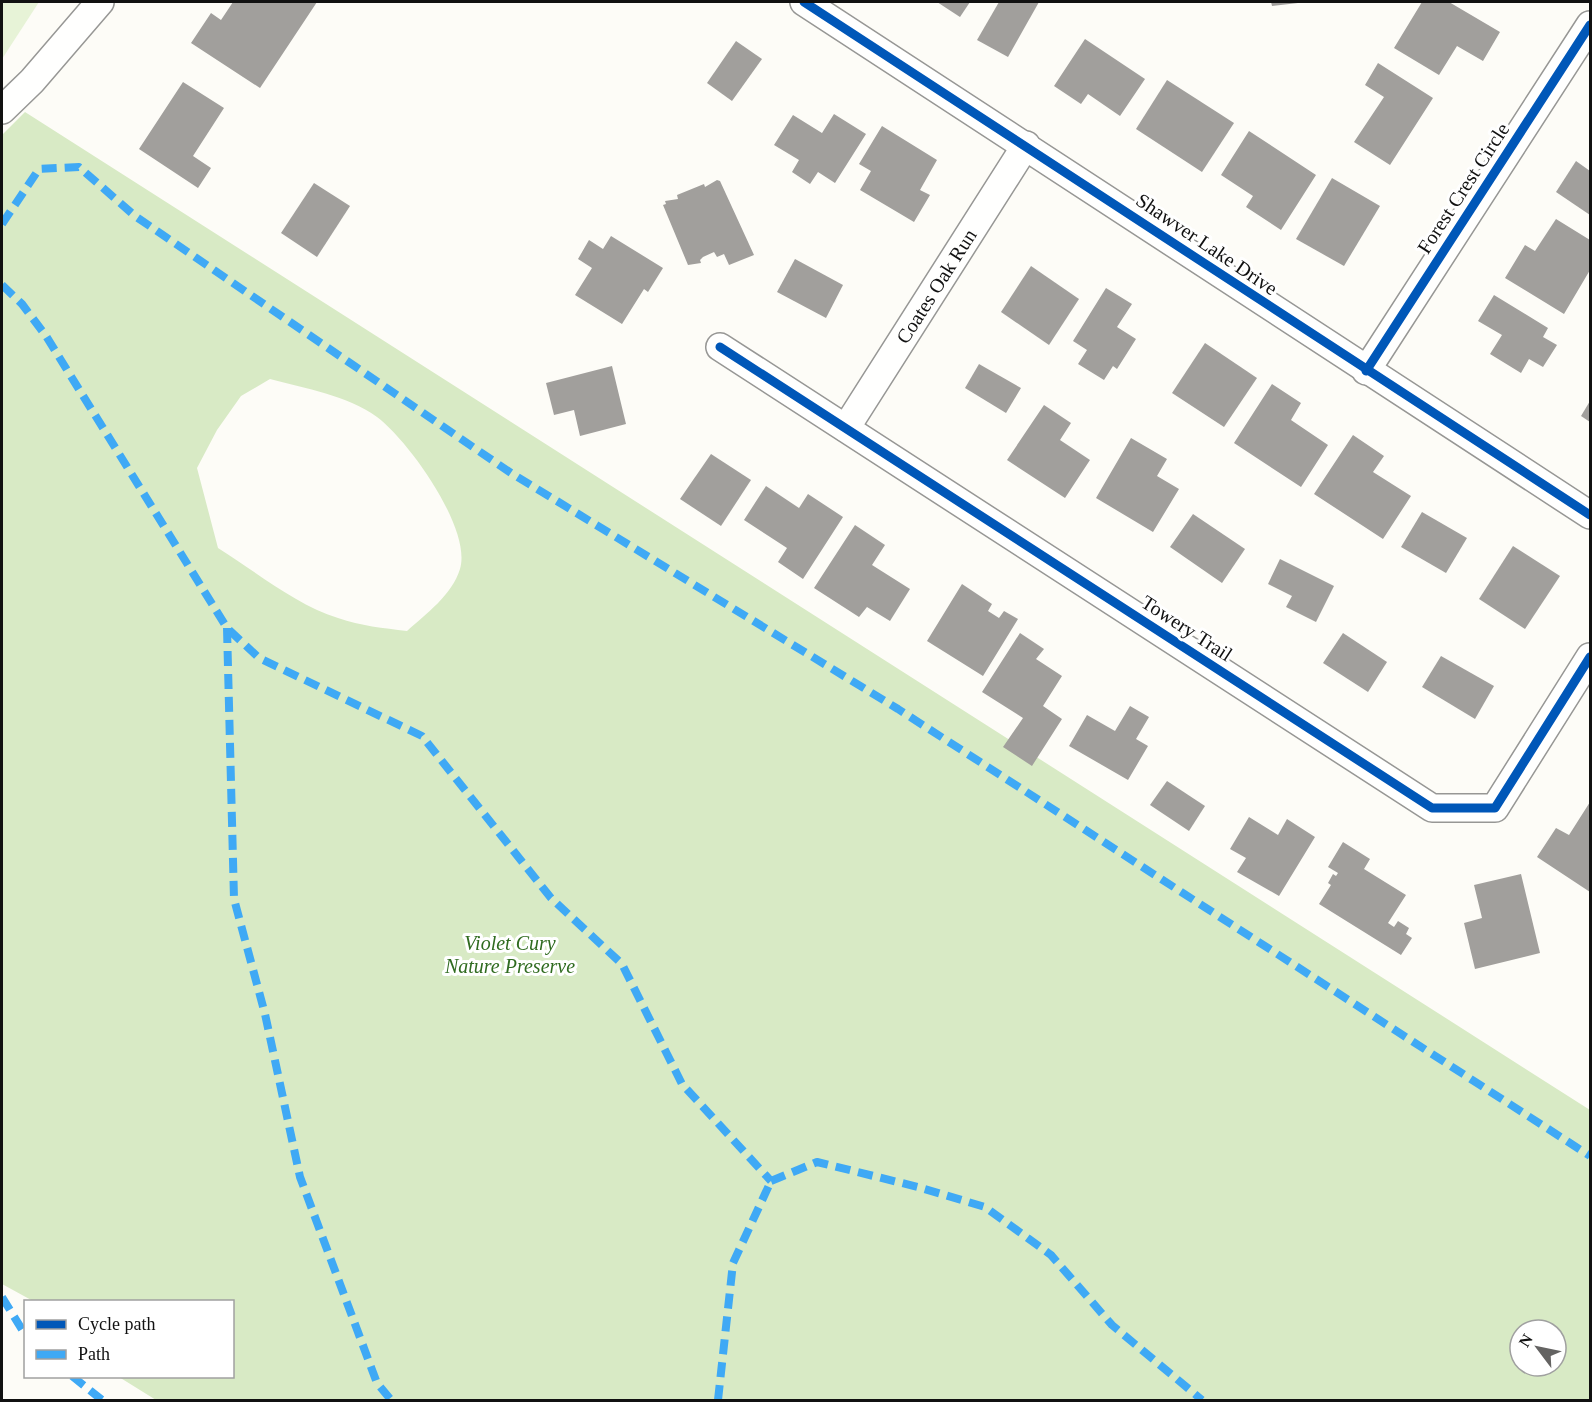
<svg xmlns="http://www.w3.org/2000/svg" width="1592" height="1402" font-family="Georgia,serif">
<rect width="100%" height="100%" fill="#fdfcf7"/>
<polygon fill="#e7f3d7" points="2,2 39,2 2,59"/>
<path fill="#d8eac5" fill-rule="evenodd" d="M 25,112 L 1590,1110 L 1590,1400 L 156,1400 L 119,1377 L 232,1376 L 232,1302 L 33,1301 L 2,1284 L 2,135 ZM 270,379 C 306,389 347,395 377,417 C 409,441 472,529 460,569 C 452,595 426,614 407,631 C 383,628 361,626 338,618 C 296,605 255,571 218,548 L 197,468 L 217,430 L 241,396 ZM 1520,1330 L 1556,1330 L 1556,1366 L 1520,1366 Z"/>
<g fill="#a19f9c">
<polygon points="233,2 317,2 260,88 191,43 211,13 221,20"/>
<polygon points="937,2 970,2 960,17"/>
<polygon points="999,2 1039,2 1008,57 977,40"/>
<polygon points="1271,2 1298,2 1298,3 1272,6"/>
<polygon points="1422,2 1449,2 1500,32 1483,61 1457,46 1439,75 1394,48"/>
<polygon points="1085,39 1145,79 1120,116 1088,94 1081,104 1054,86"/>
<polygon points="736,41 762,59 732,101 707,83"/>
<polygon points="1378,63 1433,98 1390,165 1354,142 1384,97 1365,85"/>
<polygon points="1167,80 1234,123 1202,172 1136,129"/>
<polygon points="183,82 224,108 193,156 211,168 198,188 139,149"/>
<polygon points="834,114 866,134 835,183 818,172 810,184 792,172 799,160 774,145 793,115 822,133"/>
<polygon points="882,126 937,160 920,190 930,195 914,222 860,190 871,171 859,164"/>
<polygon points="1249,131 1316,175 1281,230 1246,207 1253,196 1221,175"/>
<polygon points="1576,161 1590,171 1590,215 1556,192"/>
<polygon points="1332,178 1380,206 1344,266 1296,239"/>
<polygon points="717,180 720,181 754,255 729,265 724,254 717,257 714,252 703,257 700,260 701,263 688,265 663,205 666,204 665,201 678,199 677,195 704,184 705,187"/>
<polygon points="314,183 350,206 317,257 281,233"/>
<polygon points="1556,219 1590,240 1590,270 1564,314 1505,278 1525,245 1535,251"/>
<polygon points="611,236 663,268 648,292 644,289 622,324 575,295 592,268 578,259 589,240 603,249"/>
<polygon points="795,259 843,285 826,318 777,292"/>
<polygon points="1031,266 1079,299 1049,345 1001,312"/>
<polygon points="1106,288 1132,304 1117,327 1136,339 1117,369 1113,366 1104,380 1078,364 1087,350 1073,341"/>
<polygon points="1494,295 1548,328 1543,337 1557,345 1543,367 1529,359 1521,373 1490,354 1502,335 1478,321"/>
<polygon points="1205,343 1257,378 1224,427 1172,393"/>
<polygon points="979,364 1021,388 1006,413 965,388"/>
<polygon points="612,366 626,424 580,436 574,410 554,415 546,383"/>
<polygon points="1272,384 1301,403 1291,420 1328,445 1301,487 1234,443"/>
<polygon points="1590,401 1590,422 1581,416"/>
<polygon points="1044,405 1071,423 1060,440 1090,460 1065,498 1007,460"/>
<polygon points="1353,435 1384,456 1373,472 1411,496 1383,539 1314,494"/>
<polygon points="1131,438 1167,459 1157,476 1179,489 1153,532 1096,498"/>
<polygon points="711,454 751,480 721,526 680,499"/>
<polygon points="766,486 799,508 808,494 843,517 803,579 778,562 787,548 744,520"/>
<polygon points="1422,512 1467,538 1446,573 1401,547"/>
<polygon points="1193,514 1245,549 1222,583 1170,547"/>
<polygon points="855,525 885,545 872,565 910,589 890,621 867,607 859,617 814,588"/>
<polygon points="1513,546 1560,576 1525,629 1479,599"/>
<polygon points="1280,559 1334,586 1316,622 1286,607 1292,596 1268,584"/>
<polygon points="962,584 992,604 988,611 999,618 1004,611 1018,619 983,676 927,641"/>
<polygon points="1020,633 1044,649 1036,659 1062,676 1043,706 1062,719 1032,766 1003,747 1023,718 982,692"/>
<polygon points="1343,633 1387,662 1368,692 1323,663"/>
<polygon points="1441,656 1494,686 1475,719 1422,687"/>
<polygon points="1130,706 1149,717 1136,739 1148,746 1128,780 1069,746 1087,715 1115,731"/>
<polygon points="1167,781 1205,806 1189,831 1150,805"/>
<polygon points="1590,802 1590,892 1537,857 1556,828 1569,835"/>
<polygon points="1249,817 1278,835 1287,819 1315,837 1279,896 1237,872 1246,858 1230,849"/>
<polygon points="1343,842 1370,859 1364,869 1406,895 1388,923 1394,927 1398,921 1409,928 1406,934 1412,938 1401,955 1319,904 1331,885 1328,883 1333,874 1336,876 1338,873 1328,867"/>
<polygon points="1521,874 1540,953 1475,969 1464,923 1482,918 1474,885"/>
</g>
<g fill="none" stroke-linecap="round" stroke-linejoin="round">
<defs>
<g id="street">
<path d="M 804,2 C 1067,171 1327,346 1590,515"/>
<polyline points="2,110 32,81 100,2"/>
<polyline points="720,347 1432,808 1495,808 1590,657"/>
<polyline points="1366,371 1590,25"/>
<path id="s1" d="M 846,428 L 1026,145"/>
</g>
</defs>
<use href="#street" stroke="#979795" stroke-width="30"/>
<use href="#street" stroke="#fffffe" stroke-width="27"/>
<g stroke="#3fa9f5" stroke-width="8" stroke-dasharray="15 8" stroke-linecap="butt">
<polyline points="2,224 39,169 79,167 135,216 511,473 898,709 1590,1156"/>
<polyline points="2,285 22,304 46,336 227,628 259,658 422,736 551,898 622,964 682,1084 771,1181"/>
<polyline points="227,628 234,899 265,1014 300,1177 377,1383 391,1400"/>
<polyline points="771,1181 817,1162 918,1187 985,1207 1051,1255 1112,1325 1202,1400"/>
<polyline points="2,1297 26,1336"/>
<polyline points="72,1376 102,1400"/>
<polyline points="718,1400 733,1263 771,1181"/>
</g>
<defs>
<g id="cycleway">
<path d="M 804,2 C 1067,171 1327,346 1590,515"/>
<polyline points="720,347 1432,808 1495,808 1590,657"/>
<polyline points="1366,371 1590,25"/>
</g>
</defs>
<use href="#cycleway" stroke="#fff" stroke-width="13"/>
<use href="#cycleway" stroke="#0057b8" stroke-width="9"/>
</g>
<g text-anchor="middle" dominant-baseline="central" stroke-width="6" stroke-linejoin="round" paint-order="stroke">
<g font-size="20" fill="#111" stroke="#fff">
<text transform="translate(1463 188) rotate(-57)">Forest Crest Circle</text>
<text transform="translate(1207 244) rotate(34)">Shawver Lake Drive</text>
<text stroke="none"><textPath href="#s1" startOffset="168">Coates Oak Run</textPath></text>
<text transform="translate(1187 628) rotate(33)">Towery Trail</text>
</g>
<g font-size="20" font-style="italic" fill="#2f6b1f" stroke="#fff">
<text x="510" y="943">Violet Cury<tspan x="510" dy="23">Nature Preserve</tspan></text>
</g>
</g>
<rect width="1592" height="1402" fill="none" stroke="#111111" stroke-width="6"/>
<rect x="24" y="1300" width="210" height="78" fill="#ffffff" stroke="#a0a0a0" stroke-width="1.5"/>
<rect x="36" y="1320" width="30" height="9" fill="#0057b8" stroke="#a0a0a0" stroke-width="1.5"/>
<text x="78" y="1330" font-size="18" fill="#111111">Cycle path</text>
<rect x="36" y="1350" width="30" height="9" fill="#3fa9f5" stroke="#a0a0a0" stroke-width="1.5"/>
<text x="78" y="1360" font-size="18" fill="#111111">Path</text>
<g transform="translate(1538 1348) rotate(302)"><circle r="28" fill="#ffffff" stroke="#a0a0a0" stroke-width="1.5"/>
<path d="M0-4.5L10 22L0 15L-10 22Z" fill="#646362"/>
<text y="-9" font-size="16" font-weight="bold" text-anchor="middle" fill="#111111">N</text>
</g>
</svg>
